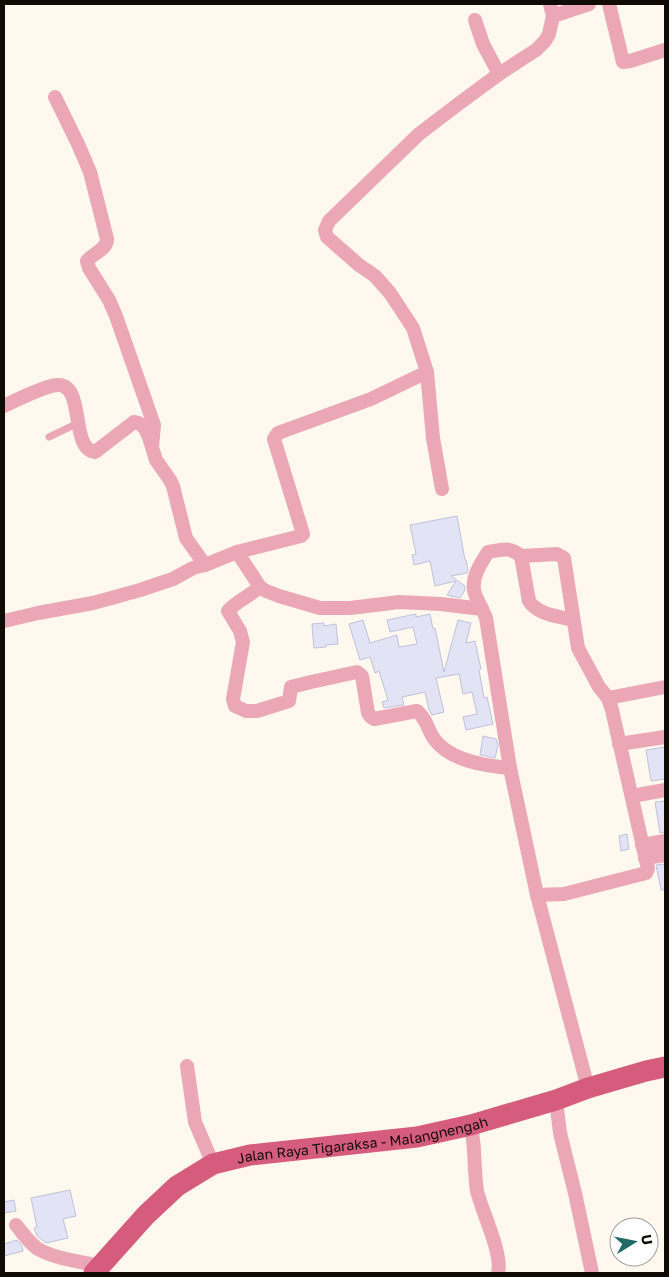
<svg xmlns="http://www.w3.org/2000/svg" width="669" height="1277" font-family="'Golos Text',sans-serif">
<rect width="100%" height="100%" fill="#fff8ee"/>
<g fill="#e2e3f5" stroke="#c0c1dc">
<polygon points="457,516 465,560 466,560 468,570 467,573 451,576 465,586 465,590 460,598 447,595 456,581 435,586 430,561 414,565 412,555 416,554 410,525"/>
<polygon points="416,614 416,617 430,614 433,629 435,628 444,672 458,620 471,623 466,643 475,641 481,669 479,670 484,698 487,697 493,724 466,730 463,717 477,714 472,692 463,694 459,674 436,678 444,712 432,715 429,710 425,692 402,697 404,705 384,708 382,702 388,700 379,671 375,673 370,657 360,660 349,624 363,620 370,643 397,635 399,647 417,644 413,627 390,632 387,620"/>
<polygon points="324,623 324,626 336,624 338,644 326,645 326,647 314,648 312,624"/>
<polygon points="483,736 496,739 498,745 495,758 480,755"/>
<polygon points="665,747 665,779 651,781 646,750"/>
<polygon points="665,801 665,832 660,833 655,802"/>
<polygon points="627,834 629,849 621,851 619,836"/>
<polygon points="665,864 665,890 661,890 656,865"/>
<polygon points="70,1190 76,1216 63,1219 68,1238 46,1243 37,1236 34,1228 37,1227 31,1198"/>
<polygon points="14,1200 16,1211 4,1213 4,1202"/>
<polygon points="17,1240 22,1246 23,1251 4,1256 4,1244"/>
</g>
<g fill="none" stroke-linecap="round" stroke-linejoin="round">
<polyline stroke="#eca7b6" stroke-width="7" points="49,437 78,423"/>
<g stroke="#eca7b6" stroke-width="14">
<polyline points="609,4 623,62 630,61 665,50"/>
<polyline points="553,16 589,4"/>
<polyline points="475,20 483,44 499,74"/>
<path d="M 55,97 L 78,144 L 90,172 L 107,239 C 107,250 93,253 87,261 L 89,268 L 109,300 L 116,316 L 154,425 L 152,447 L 156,460 L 170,480 L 173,486 L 186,538 L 205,565 L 237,552 L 260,587 L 266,591 L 279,596 L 320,608 L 350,608 L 399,602 L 441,604 L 482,609 L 486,618 L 510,768 L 537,895 L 588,1088"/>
<polyline points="427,372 413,328 390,293 375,276 359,265 327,237 325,230 329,221 419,134 457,105 499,74 536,50 545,41 549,34 553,16 550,4"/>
<path d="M 4,406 C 14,401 49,384 59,385 C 85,386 70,449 95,452 L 134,422 C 145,423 148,434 151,444"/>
<polyline points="237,552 301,536 303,534 274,439 278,433 371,399 427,372 433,438 442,489"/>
<polyline points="521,556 557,554 564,558 578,648 599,687 608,698"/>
<path d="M 260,587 C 252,594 233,604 228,611 L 240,631 L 243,642 L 233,699 L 235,706 L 246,711 L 257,711 L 289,701 L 291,687 L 311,682 L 357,672 L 362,676 L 368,713 L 371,717 L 374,719 L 417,711 C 428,720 427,730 435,740 C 451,761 485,766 510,768"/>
<path d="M 482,609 C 479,603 475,596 474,590 C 472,576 481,563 488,552 C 503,550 509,546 521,556 L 529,601 C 538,615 558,616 573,620"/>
<polyline points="4,621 38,613 93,603 115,597 140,590 173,579 193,568 205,565"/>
<polyline points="619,744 665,737"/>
<polyline points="632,796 665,790"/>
<polyline points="642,845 665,841"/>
<polyline points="645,858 665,855"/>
<polyline points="537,895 564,894 646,873 648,869 612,710 608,698 665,687"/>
<polyline points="187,1066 195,1122 213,1164"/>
<polyline points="556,1100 560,1133 575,1193 592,1273"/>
<path d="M 471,1125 C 472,1134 474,1143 474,1152 C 475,1165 475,1178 477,1191 C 482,1212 503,1254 498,1273"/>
<path d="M 16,1225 C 23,1233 30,1245 40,1250 C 56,1259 83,1262 101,1266"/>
</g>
<path stroke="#d65c7e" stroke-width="21" id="s1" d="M 94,1273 L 146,1215 L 177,1186 L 213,1164 L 250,1155 L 417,1137 L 471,1125 L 556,1100 L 588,1088 L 646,1071 L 665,1067"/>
</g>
<g text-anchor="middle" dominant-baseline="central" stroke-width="4" stroke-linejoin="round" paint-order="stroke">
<g font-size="14" fill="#100b04" stroke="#fff">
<text stroke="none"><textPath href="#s1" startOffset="314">Jalan Raya Tigaraksa - Malangnengah</textPath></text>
</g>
</g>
<rect width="669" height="1277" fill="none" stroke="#100b04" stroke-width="10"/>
<g transform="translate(634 1242) rotate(80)"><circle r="24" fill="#ffffff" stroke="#9f9d9b"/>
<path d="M0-4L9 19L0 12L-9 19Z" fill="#1f6a64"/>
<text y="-8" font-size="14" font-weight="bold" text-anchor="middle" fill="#100b04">U</text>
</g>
</svg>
